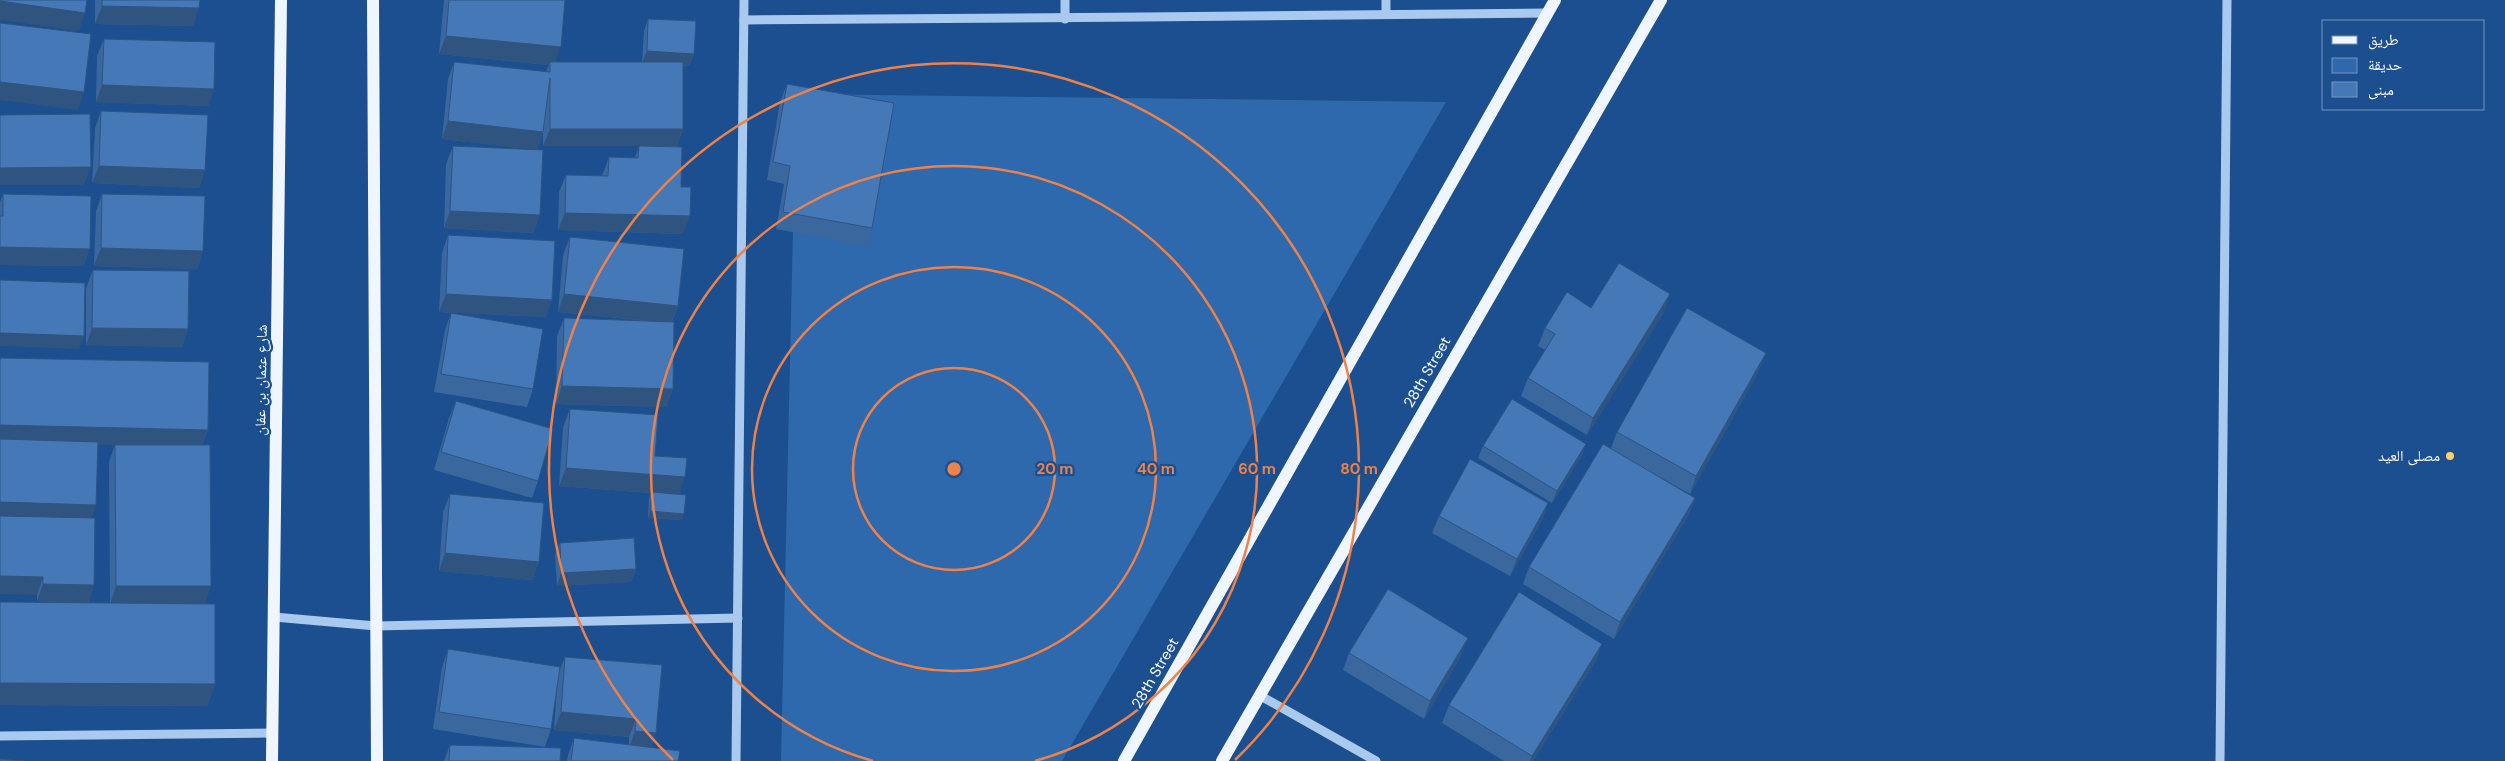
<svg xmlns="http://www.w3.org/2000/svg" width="2505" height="761" font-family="'DM Sans','Noto Naskh Arabic',sans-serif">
<rect width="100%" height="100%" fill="#1b4f8f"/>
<polygon fill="#2e69ad" points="796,94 1446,102 1062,761 781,761"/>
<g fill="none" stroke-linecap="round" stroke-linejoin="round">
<g stroke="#a9c9ee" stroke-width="9">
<polyline points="1386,14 1386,0"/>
<polyline points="1065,19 1065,0"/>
<path d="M 744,20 C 1012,20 1279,14 1547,13"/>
<polyline points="274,617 376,626 738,618"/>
<polyline points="1259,695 1376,761"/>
<polyline points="0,736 273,733"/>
<polyline points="736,761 744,0"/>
<polyline points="2220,761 2227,0"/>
</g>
<g stroke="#f0f6ff" stroke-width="12">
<polyline points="373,0 377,761"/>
<polyline points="272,761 281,0"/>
<polyline points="1124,761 1555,0"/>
<polyline points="1222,761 1661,0"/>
</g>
</g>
<g fill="#3a679d" fill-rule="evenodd">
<polygon points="95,0 200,0 193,26 95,24"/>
<polygon points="444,0 565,0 555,62 642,62 644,31 648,19 694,54 689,66 683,66 683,129 677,146 681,187 683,234 558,230 559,192 566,175 602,176 609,157 635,158 639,146 543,146 543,131 537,150 442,139 448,79 454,62 546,72 549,65 439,54"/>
<polygon points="104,39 214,89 208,106 96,102 97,56"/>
<polygon points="787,84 872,228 866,246 776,229 784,184 767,180 780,102"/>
<polygon points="101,111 205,170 199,188 92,183 95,128"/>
<polygon points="453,146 534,233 444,228 446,164"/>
<polygon points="3,194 84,266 0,265 0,202"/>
<polygon points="102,194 203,251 197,269 94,266 96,211"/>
<polygon points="448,235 546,317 439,312 442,253"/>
<polygon points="570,237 678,306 672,322 673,389 666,407 556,404 557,336 564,318 648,321 558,312 563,255"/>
<polygon points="93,270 188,329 182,347 86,345 86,288"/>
<polygon points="1591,308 1664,312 1587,435 1521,396 1528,378 1545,350 1538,346 1545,328"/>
<polygon points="451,313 533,389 527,407 434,392 445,330"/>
<path d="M 0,358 L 208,430 L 202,445 L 205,604 L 215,684 L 207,706 L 0,705 L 0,602 L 76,603 L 37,601 L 37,595 ZM 97,445 L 115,445 L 109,462 L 110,603 L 88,603 L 94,585 L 91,518 Z"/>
<polygon points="1759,371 1690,494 1642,467 1695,498 1688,516 1614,639 1523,584 1529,567 1611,448 1617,432"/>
<polygon points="456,401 538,481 532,498 434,470 449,418"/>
<polygon points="570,409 655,456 679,494 682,520 648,518 649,498 651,493 559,486 563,427"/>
<polygon points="1586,444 1581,457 1552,503 1478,458 1483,446"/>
<polygon points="450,494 539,562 532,580 439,571 443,512"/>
<polygon points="1548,503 1542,520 1510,576 1432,533 1439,516"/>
<polygon points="560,543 636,569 631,582 557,586 555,555"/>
<polygon points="1602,644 1595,662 1533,761 1504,761 1442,723 1449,705"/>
<polygon points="448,649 560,669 565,657 656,733 651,748 678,761 567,761 568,755 574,738 629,745 629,737 554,730 557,688 551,729 545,747 433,729 442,667"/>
<polygon points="1349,653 1461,656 1424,719 1343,670"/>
<polygon points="450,745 560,761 444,761"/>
</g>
<g fill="#305480">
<polygon points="0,1 85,13 79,31 0,20"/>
<polygon points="102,6 199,8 193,26 95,24"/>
<polygon points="446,36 561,47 554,65 550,62 549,65 439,54"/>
<polygon points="647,51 694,54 689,66 642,63"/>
<polygon points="0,82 84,92 78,110 0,100"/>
<polygon points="102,85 214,89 208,106 96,102"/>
<polygon points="448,121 543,132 537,150 442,139"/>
<polygon points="550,129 683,129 677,146 543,146"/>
<polygon points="99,166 205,170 199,188 92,183"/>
<polygon points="91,167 84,185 0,185 0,168"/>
<polygon points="450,211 540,215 534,233 444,228"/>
<polygon points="565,213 690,216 683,234 558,230"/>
<polygon points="0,247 90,249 84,266 0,265"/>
<polygon points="101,248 203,251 197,269 94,266"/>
<polygon points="446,294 552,300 546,317 439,312"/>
<polygon points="564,294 678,306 671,323 558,312"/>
<polygon points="1670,294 1664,312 1587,435 1593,418"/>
<polygon points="92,328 188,329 182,347 86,345"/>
<polygon points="0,333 84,336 79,349 0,346"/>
<polygon points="1766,353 1759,371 1690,494 1696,476"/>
<polygon points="562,386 673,389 666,407 556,404"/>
<polygon points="0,425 208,430 201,447 0,443"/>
<polygon points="1586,444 1581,457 1552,503 1557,491"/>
<polygon points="566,468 685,477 679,495 559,486"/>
<polygon points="1695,498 1688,516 1614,639 1620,622"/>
<polygon points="0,502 96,505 90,523 0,520"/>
<polygon points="1548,503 1542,520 1510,576 1517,559"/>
<polygon points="650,511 684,514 682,520 648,518"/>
<polygon points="445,553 539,562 532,580 439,571"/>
<polygon points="636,569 631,582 557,586 561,573"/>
<polygon points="0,576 43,577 37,595 0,594"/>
<polygon points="43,584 94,585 88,603 37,601"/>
<polygon points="116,586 211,586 205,604 110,604"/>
<polygon points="1468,638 1461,656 1424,719 1430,701"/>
<polygon points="1602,644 1595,662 1533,761 1530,761 1532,756"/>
<polygon points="0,683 215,684 207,706 0,705"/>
<polygon points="561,712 636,719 629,737 554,730"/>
<polygon points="635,731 656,733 650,750 629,748"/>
</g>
<g fill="#4478b7" stroke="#305480">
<polygon points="0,0 87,0 85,13 0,1"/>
<polygon points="102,0 200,0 199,8 102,6"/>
<polygon points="449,0 565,0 561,47 446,36"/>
<polygon points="648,19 696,21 694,54 647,51"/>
<polygon points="0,23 91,34 84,92 0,82"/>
<polygon points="104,39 215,42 214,89 102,85"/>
<polygon points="454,62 550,72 550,62 683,62 683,129 550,129 550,78 543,132 448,121"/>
<polygon points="787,84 894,103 872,228 783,212 790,166 773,162"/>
<polygon points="101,111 208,115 205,170 99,166"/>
<polygon points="90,114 91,167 0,168 0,115"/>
<polygon points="453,146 543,150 540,215 450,211"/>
<polygon points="639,146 682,147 681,187 691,187 690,216 565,213 566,175 608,176 609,157 638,158"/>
<polygon points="3,194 91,196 90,249 0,247 0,216 3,216"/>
<polygon points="102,194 205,196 203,251 101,248"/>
<polygon points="448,235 555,241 552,300 446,294"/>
<polygon points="570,237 684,249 678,306 564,294"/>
<polygon points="1619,263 1670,294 1593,418 1528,378 1555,334 1545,328 1567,292 1591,308"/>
<polygon points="93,270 189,271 188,329 92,328"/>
<polygon points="0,280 85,283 84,336 0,333"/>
<polygon points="1687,308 1766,353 1696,476 1617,432"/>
<polygon points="451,313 543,329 533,389 441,374"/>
<polygon points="564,318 674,322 673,389 562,386"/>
<polygon points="0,358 209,362 208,430 0,425"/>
<polygon points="1512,399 1586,444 1557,491 1483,446"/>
<polygon points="456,401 553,429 538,481 441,452"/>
<polygon points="570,409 658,415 655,456 687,458 685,477 566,468"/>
<polygon points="0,439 98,442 96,505 0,502"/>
<polygon points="1603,444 1695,498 1620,622 1529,567"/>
<polygon points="115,445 210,445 211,586 116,586"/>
<polygon points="1470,459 1548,503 1517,559 1439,516"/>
<polygon points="652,492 686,495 684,514 650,511"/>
<polygon points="450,494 544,503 539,562 445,553"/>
<polygon points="0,516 95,518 94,585 43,584 43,577 0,576"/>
<polygon points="634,538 636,569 561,573 560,543"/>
<polygon points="1388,589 1468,638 1430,701 1349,653"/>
<polygon points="1519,592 1602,644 1532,756 1449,705"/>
<polygon points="0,602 215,604 215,684 0,683"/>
<polygon points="448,649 560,667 551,729 439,712"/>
<polygon points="565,657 662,665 656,733 635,731 636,719 561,712"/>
<polygon points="574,738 680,751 678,761 571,761"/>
<polygon points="450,745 561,748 560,761 449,761"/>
<polygon points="0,759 24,761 0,761"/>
</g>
<g fill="none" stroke="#ee8249" stroke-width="2.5">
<circle cx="954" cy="469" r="101"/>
<circle cx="954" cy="469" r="202"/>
<path d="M873 761A303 303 0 1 1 1035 761"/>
<path d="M673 760A405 405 0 1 1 1235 760"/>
</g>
<circle fill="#ffd166" stroke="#1b4f8f" stroke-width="2" cx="2450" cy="456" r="5"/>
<g text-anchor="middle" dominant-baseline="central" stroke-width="4.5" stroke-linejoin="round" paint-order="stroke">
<g font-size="15" fill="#fff" stroke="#1b4f8f">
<text transform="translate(1427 372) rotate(-60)">28th Street</text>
<text transform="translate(261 380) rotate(-89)">شارع عثمان بن عفان</text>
<text transform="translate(1155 673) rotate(-60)">28th Street</text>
</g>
<g font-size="15" fill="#fff" stroke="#1b4f8f" text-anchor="end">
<text x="2440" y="456">مصلى العيد</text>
</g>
</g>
<circle cx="954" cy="469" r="8" fill="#ee8249" stroke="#1b4f8f" stroke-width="2.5"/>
<g font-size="15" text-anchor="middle" font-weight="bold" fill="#ee8249" stroke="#1b4f8f" stroke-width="4.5" stroke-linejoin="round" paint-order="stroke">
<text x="1055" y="474">20 m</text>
<text x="1156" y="474">40 m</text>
<text x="1257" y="474">60 m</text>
<text x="1359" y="474">80 m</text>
</g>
<rect x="2322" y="20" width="162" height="90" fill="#1b4f8f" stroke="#7695bc"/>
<rect x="2332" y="36" width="25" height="8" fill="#f0f6ff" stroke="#7695bc"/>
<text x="2368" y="45" font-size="15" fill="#ffffff">طريق</text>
<rect x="2332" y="58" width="25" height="15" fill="#2e69ad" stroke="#7695bc"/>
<text x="2368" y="70" font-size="15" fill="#ffffff">حديقة</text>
<rect x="2332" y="82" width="25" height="15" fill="#4478b7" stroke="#7695bc"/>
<text x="2368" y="95" font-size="15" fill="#ffffff">مبنى</text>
</svg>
